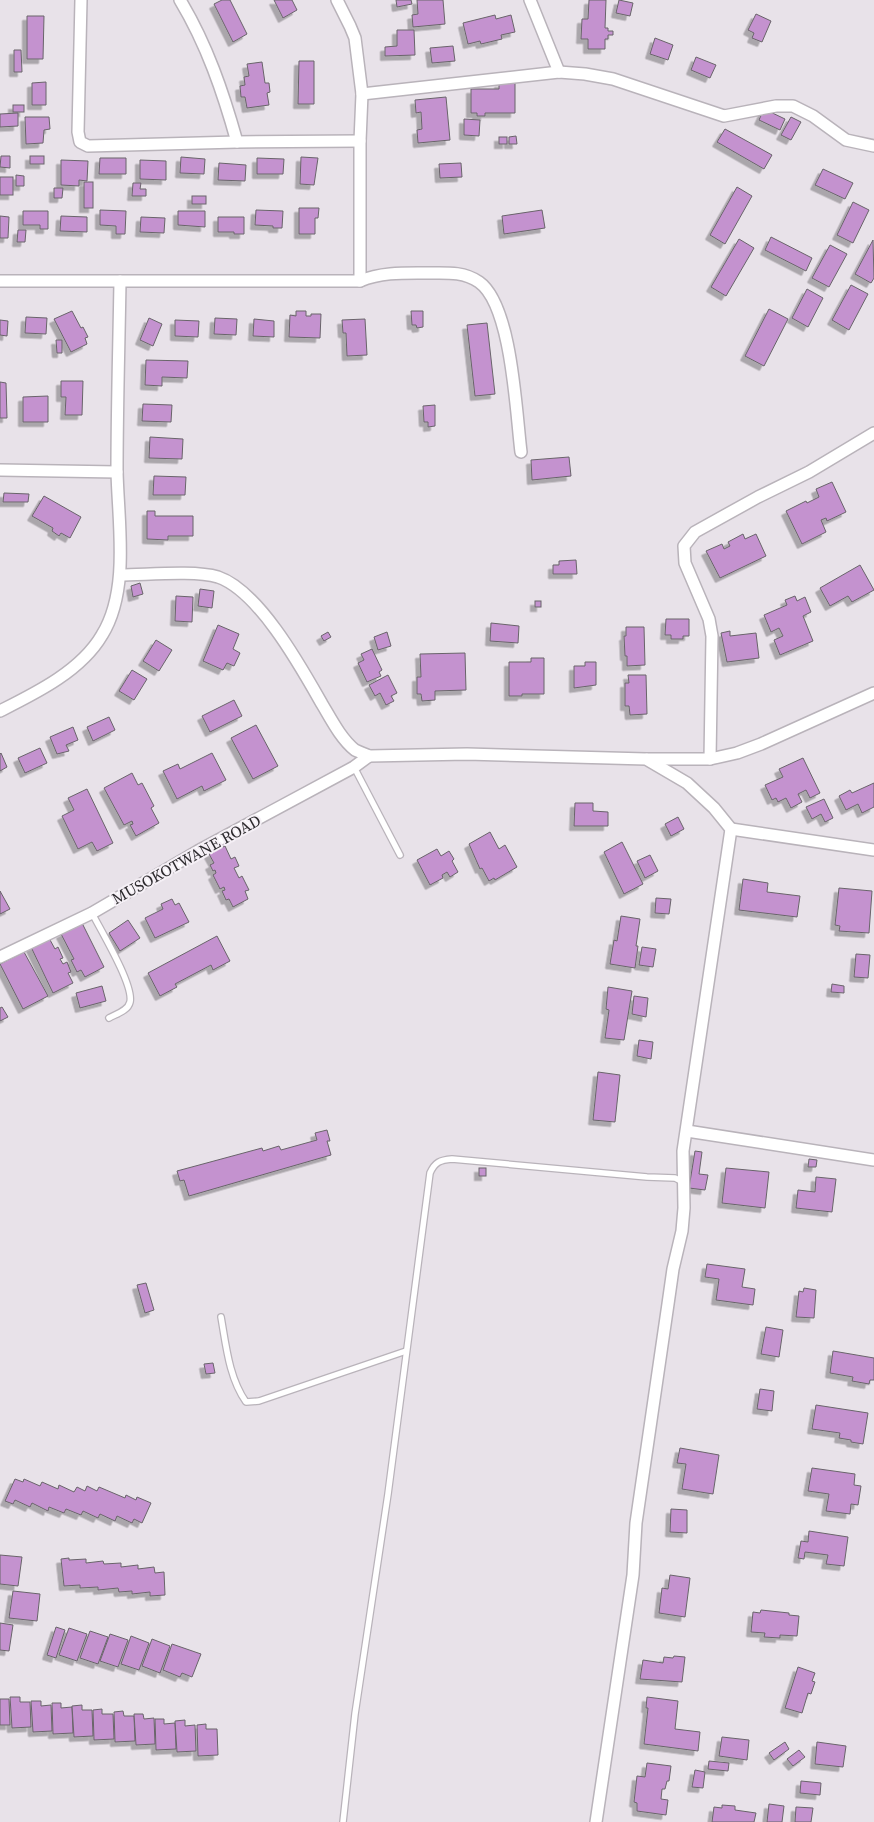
<svg xmlns="http://www.w3.org/2000/svg" width="874" height="1822" font-family="'Source Serif 4',serif">
<defs>
<filter id="shadow"><feDropShadow dx="-4.5" dy="4.5" stdDeviation="0" flood-color="#0004"/></filter>
</defs>
<rect width="100%" height="100%" fill="#e8e2e9"/>
<g fill="#c492cf" stroke="#69646a" filter="url(#shadow)">
<polygon points="222,0 230,0 247,34 233,42 214,4"/>
<polygon points="274,0 292,0 297,10 283,18"/>
<polygon points="396,0 411,0 412,4 397,7"/>
<polygon points="417,0 443,0 445,24 413,27 412,15 418,14"/>
<polygon points="589,0 606,0 605,28 608,28 608,31 613,31 613,35 608,35 608,39 605,39 605,49 588,49 588,39 581,39 582,19 588,19"/>
<polygon points="619,0 633,3 630,16 616,13"/>
<polygon points="756,14 771,21 762,42 752,38 754,33 748,30"/>
<polygon points="495,15 496,19 511,15 515,32 501,35 502,39 481,44 480,41 468,44 463,23"/>
<polygon points="27,16 44,16 43,59 27,59"/>
<polygon points="397,30 414,30 415,55 385,56 385,47 397,46"/>
<polygon points="655,38 673,45 668,60 650,54"/>
<polygon points="453,46 455,61 432,63 430,48"/>
<polygon points="14,50 21,50 22,72 14,72"/>
<polygon points="696,57 716,65 710,78 691,70"/>
<polygon points="299,61 314,61 314,104 298,104"/>
<polygon points="262,62 265,83 269,83 270,92 267,93 269,105 247,108 245,97 241,97 240,86 245,85 244,77 249,76 247,64"/>
<polygon points="46,82 46,105 32,105 32,83"/>
<polygon points="499,83 515,83 515,113 485,113 485,116 477,116 477,113 471,113 471,89 499,89"/>
<polygon points="446,97 450,140 418,143 417,130 422,129 421,112 416,113 415,100"/>
<rect x="13" y="105" width="11" height="7"/>
<polygon points="764,109 785,119 780,130 759,120"/>
<polygon points="18,113 18,126 0,127 0,114"/>
<polygon points="25,117 49,117 50,129 44,130 43,143 26,144"/>
<polygon points="791,117 801,122 791,140 781,135"/>
<polygon points="464,119 480,120 479,136 464,135"/>
<polygon points="725,129 772,155 764,169 717,142"/>
<polygon points="516,136 517,144 509,144 509,137"/>
<rect x="499" y="137" width="8" height="7"/>
<polygon points="1,156 10,156 10,168 0,167"/>
<rect x="30" y="156" width="14" height="8"/>
<polygon points="181,157 205,159 204,174 180,173"/>
<polygon points="301,157 318,158 314,185 300,184"/>
<polygon points="100,158 126,158 126,174 99,174"/>
<polygon points="257,158 284,159 283,174 257,174"/>
<polygon points="61,160 88,161 87,181 79,180 79,186 61,185"/>
<polygon points="140,160 166,161 166,180 140,179"/>
<polygon points="219,163 246,165 245,181 218,180"/>
<polygon points="461,163 462,177 440,178 439,164"/>
<polygon points="823,169 853,183 845,199 815,185"/>
<polygon points="16,175 24,176 24,186 16,186"/>
<rect x="0" y="177" width="13" height="18"/>
<rect x="84" y="182" width="9" height="26"/>
<polygon points="133,183 141,183 140,189 146,189 146,196 132,196"/>
<polygon points="737,187 752,196 725,244 710,235"/>
<polygon points="54,188 63,188 62,198 54,198"/>
<rect x="192" y="196" width="14" height="8"/>
<polygon points="853,202 869,210 853,243 837,235"/>
<polygon points="299,208 319,208 318,218 315,218 315,234 299,234"/>
<polygon points="100,210 126,211 125,234 116,234 116,226 100,225"/>
<polygon points="256,210 283,211 282,228 273,228 273,226 255,225"/>
<polygon points="542,210 545,228 504,234 502,216"/>
<polygon points="23,211 48,211 48,229 40,229 40,225 23,225"/>
<polygon points="178,211 205,211 205,227 178,225"/>
<polygon points="0,216 9,217 8,238 0,238"/>
<polygon points="61,216 87,217 87,232 60,231"/>
<polygon points="141,217 165,218 164,233 140,232"/>
<polygon points="218,217 244,217 244,234 234,234 234,232 218,232"/>
<polygon points="18,230 26,230 25,242 17,242"/>
<polygon points="771,237 812,258 806,271 765,250"/>
<polygon points="739,239 754,248 726,296 711,287"/>
<polygon points="873,240 874,278 871,283 855,274"/>
<polygon points="830,245 847,254 829,287 812,278"/>
<polygon points="851,285 868,294 849,330 832,320"/>
<polygon points="807,289 823,298 808,327 792,318"/>
<polygon points="769,309 788,319 764,366 745,356"/>
<polygon points="72,311 81,328 83,327 88,337 85,338 87,344 71,352 54,319"/>
<polygon points="296,311 306,311 306,316 311,316 311,314 321,314 320,338 289,337 290,315 296,316"/>
<polygon points="411,311 423,311 423,327 417,328 416,325 412,325"/>
<polygon points="26,317 47,318 46,334 25,333"/>
<polygon points="149,318 162,324 153,346 140,340"/>
<polygon points="215,318 237,319 236,335 214,334"/>
<polygon points="254,319 274,321 274,337 253,336"/>
<polygon points="365,319 367,355 347,356 346,333 343,333 342,320"/>
<polygon points="0,320 8,321 7,336 0,335"/>
<polygon points="175,320 199,321 198,337 175,336"/>
<polygon points="487,323 495,394 475,396 467,325"/>
<polygon points="56,340 62,340 62,353 57,353"/>
<polygon points="146,360 188,361 187,378 162,377 162,386 145,385"/>
<polygon points="61,381 83,381 82,415 65,415 66,397 61,397"/>
<polygon points="0,382 6,383 7,418 0,418"/>
<polygon points="48,396 48,422 23,422 23,397"/>
<polygon points="143,404 172,405 171,422 142,421"/>
<polygon points="435,405 435,426 428,427 428,422 424,422 423,406"/>
<polygon points="150,437 183,439 182,459 149,458"/>
<polygon points="569,457 571,476 532,480 531,460"/>
<polygon points="154,476 186,477 185,495 153,495"/>
<polygon points="832,482 846,512 827,521 826,518 821,520 826,532 802,544 786,511 806,501 807,503 819,497 816,489"/>
<polygon points="4,493 29,494 28,502 3,502"/>
<polygon points="44,496 81,517 70,538 61,533 59,536 52,531 53,528 32,516"/>
<polygon points="147,511 155,511 155,516 193,516 193,536 168,536 168,540 147,539"/>
<polygon points="743,534 745,539 756,534 766,556 720,578 706,551 722,544 724,549 730,546 728,542"/>
<polygon points="576,560 577,574 553,574 553,565 559,565 559,561"/>
<polygon points="860,565 874,590 852,602 848,596 830,606 820,588"/>
<polygon points="140,583 143,594 133,597 131,586"/>
<polygon points="200,589 214,591 212,608 198,606"/>
<polygon points="176,596 193,597 192,622 175,621"/>
<polygon points="795,596 797,601 805,597 811,612 803,616 813,641 780,655 774,640 783,636 779,628 771,632 764,615 787,605 785,600"/>
<rect x="535" y="601" width="6" height="6"/>
<polygon points="666,619 689,619 689,636 683,636 683,639 671,639 671,635 665,635"/>
<polygon points="491,623 519,626 518,643 490,641"/>
<polygon points="218,625 239,634 233,649 240,653 234,666 227,663 223,670 203,661"/>
<polygon points="626,627 644,627 645,665 627,666 627,656 625,656 624,636 626,636"/>
<polygon points="730,631 730,636 756,633 759,658 727,662 721,633"/>
<polygon points="328,632 331,637 324,641 321,636"/>
<polygon points="387,632 391,646 378,650 374,637"/>
<polygon points="156,640 172,650 159,671 143,661"/>
<polygon points="372,649 382,670 379,672 381,676 367,682 358,663 364,660 361,654"/>
<polygon points="465,653 466,690 435,691 435,700 422,701 421,694 417,694 417,677 421,677 420,654"/>
<polygon points="531,658 544,658 544,694 522,694 522,696 509,696 509,662 531,662"/>
<polygon points="585,662 596,662 596,685 574,688 574,666 585,666"/>
<polygon points="132,670 147,679 134,700 119,691"/>
<polygon points="388,675 397,693 391,696 394,701 386,705 380,693 375,696 369,685"/>
<polygon points="628,675 646,675 647,714 630,715 629,706 625,706 625,683 629,683"/>
<polygon points="234,700 242,716 210,732 202,716"/>
<polygon points="109,717 115,730 93,741 87,727"/>
<polygon points="256,725 278,766 253,779 231,738"/>
<polygon points="73,727 78,740 66,745 69,751 57,754 50,737"/>
<polygon points="40,748 47,763 25,773 18,758"/>
<polygon points="1,753 7,767 0,771 0,754"/>
<polygon points="212,753 226,780 204,791 202,786 177,799 163,771 178,764 180,769"/>
<polygon points="803,758 820,793 810,798 806,790 798,794 802,802 791,808 786,798 778,802 776,798 772,800 765,785 783,777 779,769"/>
<polygon points="132,773 138,785 142,783 154,806 151,808 159,823 136,836 130,825 133,824 132,821 124,825 104,788"/>
<polygon points="874,783 874,807 862,813 858,804 846,810 839,796 850,790 852,793"/>
<polygon points="87,789 113,843 97,851 92,842 78,849 62,816 74,810 68,798"/>
<polygon points="824,799 833,818 825,822 821,814 812,819 806,807"/>
<polygon points="575,803 593,803 593,811 608,812 608,826 574,826"/>
<polygon points="678,817 684,829 671,836 665,824"/>
<polygon points="490,832 499,849 505,845 517,867 495,880 494,878 489,881 482,868 480,869 469,844"/>
<polygon points="622,842 643,884 624,894 604,852"/>
<polygon points="225,846 231,859 235,857 239,866 234,868 239,878 242,876 249,890 245,891 248,899 233,907 229,899 226,900 222,891 225,890 224,887 220,889 213,875 216,873 215,870 213,871 210,865 214,863 209,854"/>
<polygon points="437,849 441,856 449,851 454,859 452,861 458,872 450,877 447,872 442,875 443,878 430,885 417,860"/>
<polygon points="650,855 658,871 645,878 637,861"/>
<polygon points="743,879 768,883 767,892 800,896 797,917 739,910"/>
<polygon points="839,888 872,891 869,933 839,931 840,926 835,925"/>
<polygon points="0,891 10,909 0,914"/>
<polygon points="656,898 671,899 669,914 655,913"/>
<polygon points="172,899 175,905 179,903 189,922 155,938 145,918 163,909 161,904"/>
<polygon points="621,916 640,919 636,946 638,946 635,968 610,964 614,940 617,941"/>
<polygon points="128,920 140,938 120,951 109,933"/>
<polygon points="82,923 104,967 85,977 81,970 77,972 71,960 74,959 61,934"/>
<polygon points="217,936 230,961 213,970 211,965 175,984 177,987 160,996 148,973"/>
<polygon points="49,938 55,949 58,947 63,958 60,959 63,964 67,962 71,972 68,973 73,983 53,993 31,947"/>
<polygon points="642,947 656,949 653,967 639,965"/>
<polygon points="24,952 48,996 23,1009 0,964"/>
<polygon points="856,954 870,955 868,978 854,977"/>
<polygon points="832,984 844,986 844,993 831,992"/>
<polygon points="102,986 106,1001 80,1008 76,993"/>
<polygon points="608,987 632,991 624,1040 605,1038 609,1010 606,1009"/>
<polygon points="634,996 648,998 646,1017 632,1014"/>
<polygon points="2,1007 8,1017 0,1021 0,1008"/>
<polygon points="639,1040 653,1042 651,1059 637,1056"/>
<polygon points="598,1072 620,1075 615,1122 593,1120"/>
<polygon points="327,1130 330,1141 327,1141 331,1155 189,1196 184,1180 180,1181 177,1171 262,1148 263,1151 279,1146 281,1150 317,1140 315,1133"/>
<polygon points="695,1151 702,1152 699,1174 708,1175 705,1190 689,1188"/>
<polygon points="809,1159 817,1160 816,1167 808,1167"/>
<rect x="479" y="1168" width="7" height="8"/>
<polygon points="726,1168 769,1172 765,1208 722,1203"/>
<polygon points="816,1177 836,1179 832,1212 796,1208 798,1190 815,1192"/>
<polygon points="707,1264 745,1269 742,1287 755,1289 753,1305 716,1300 719,1279 705,1277"/>
<polygon points="146,1283 154,1310 145,1313 137,1285"/>
<polygon points="804,1288 816,1290 814,1318 796,1317 799,1291 803,1292"/>
<polygon points="766,1327 783,1330 779,1357 761,1354"/>
<polygon points="833,1351 874,1358 874,1380 870,1380 869,1384 852,1381 853,1377 830,1373"/>
<polygon points="213,1363 215,1373 206,1374 204,1364"/>
<polygon points="760,1389 774,1391 772,1411 757,1409"/>
<polygon points="816,1405 868,1413 863,1444 851,1442 851,1440 839,1438 840,1433 812,1429"/>
<polygon points="680,1448 719,1455 713,1494 682,1489 686,1464 677,1463"/>
<polygon points="812,1468 855,1474 854,1485 861,1486 858,1505 851,1504 850,1514 826,1511 829,1494 808,1491"/>
<polygon points="15,1479 23,1482 24,1479 40,1486 42,1482 58,1489 59,1485 74,1492 77,1487 85,1491 87,1486 97,1491 99,1487 125,1498 126,1495 136,1500 137,1497 151,1503 142,1523 134,1519 132,1523 117,1516 115,1521 100,1514 98,1518 83,1511 81,1515 66,1509 64,1513 49,1507 48,1511 32,1503 30,1507 15,1500 13,1504 5,1501"/>
<polygon points="671,1509 687,1510 687,1533 670,1532"/>
<polygon points="809,1531 848,1537 844,1566 826,1564 828,1555 805,1552 804,1559 798,1558 801,1541 808,1542"/>
<polygon points="0,1555 22,1557 18,1586 0,1584"/>
<polygon points="69,1558 69,1560 86,1559 86,1563 103,1561 104,1564 121,1563 121,1567 138,1565 138,1569 154,1567 155,1573 164,1572 165,1595 150,1596 150,1592 132,1594 132,1591 119,1592 118,1588 98,1590 98,1587 80,1588 80,1585 64,1586 61,1559"/>
<polygon points="670,1575 690,1578 685,1617 659,1613 662,1588 668,1589"/>
<polygon points="13,1591 40,1594 37,1621 9,1618"/>
<polygon points="761,1610 789,1613 789,1615 799,1616 797,1636 780,1635 780,1638 764,1637 765,1633 751,1632 753,1612 760,1613"/>
<polygon points="0,1623 13,1625 9,1651 0,1650"/>
<polygon points="56,1627 65,1630 56,1658 47,1655"/>
<polygon points="69,1628 87,1634 77,1661 59,1655"/>
<polygon points="90,1631 108,1637 98,1664 80,1658"/>
<polygon points="110,1634 128,1640 118,1667 100,1661"/>
<polygon points="131,1636 149,1643 139,1670 121,1664"/>
<polygon points="152,1639 170,1646 160,1673 142,1666"/>
<polygon points="172,1644 201,1654 192,1677 182,1673 180,1677 163,1670"/>
<polygon points="674,1656 685,1657 682,1682 640,1679 643,1660 663,1663 664,1657 673,1658"/>
<polygon points="798,1667 815,1673 812,1681 815,1682 811,1694 808,1693 802,1713 785,1708"/>
<polygon points="10,1697 20,1697 20,1702 30,1702 31,1727 12,1728"/>
<polygon points="647,1697 678,1701 675,1729 700,1732 698,1751 644,1744 648,1708 646,1708"/>
<polygon points="0,1699 9,1699 10,1725 0,1725"/>
<polygon points="31,1701 41,1701 41,1706 51,1705 52,1731 33,1732"/>
<polygon points="52,1703 61,1703 61,1708 72,1707 73,1733 53,1734"/>
<polygon points="82,1705 82,1710 92,1710 93,1736 74,1737 72,1706"/>
<polygon points="102,1709 102,1714 113,1714 114,1739 94,1740 93,1710"/>
<polygon points="123,1711 124,1716 134,1716 135,1741 115,1742 114,1712"/>
<polygon points="134,1714 143,1714 144,1719 154,1718 155,1744 136,1745"/>
<polygon points="155,1719 164,1719 164,1724 175,1723 176,1749 156,1750"/>
<polygon points="185,1720 185,1726 195,1725 196,1751 177,1752 175,1721"/>
<polygon points="206,1724 206,1729 217,1729 218,1755 198,1756 197,1725"/>
<polygon points="722,1737 749,1740 747,1760 719,1756"/>
<polygon points="785,1742 789,1749 774,1760 769,1753"/>
<polygon points="817,1742 846,1746 843,1767 815,1764"/>
<polygon points="799,1750 805,1757 793,1766 787,1759"/>
<polygon points="709,1761 729,1763 728,1771 708,1769"/>
<polygon points="647,1763 671,1766 669,1781 667,1781 665,1789 662,1789 661,1799 668,1800 666,1815 637,1811 637,1803 634,1802 637,1776 645,1777"/>
<polygon points="695,1770 705,1772 703,1788 692,1787"/>
<polygon points="801,1781 821,1783 820,1795 800,1793"/>
<polygon points="769,1804 784,1806 782,1822 767,1822"/>
<polygon points="722,1805 735,1806 735,1810 756,1813 754,1822 712,1822 714,1807 722,1808"/>
<polygon points="796,1807 813,1808 811,1822 795,1822"/>
</g>
<g fill="none" stroke-linecap="round" stroke-linejoin="round">
<defs>
<g id="service">
<polyline points="354,767 400,855"/>
<path d="M 92,913 C 100,929 134,985 130,1002 C 128,1011 116,1014 109,1018"/>
<path d="M 221,1317 C 226,1345 229,1378 246,1402 L 259,1401 L 406,1351"/>
<path d="M 343,1822 L 355,1714 L 388,1494 L 430,1173 C 435,1162 440,1160 452,1159 L 647,1177 L 675,1178 L 683,1182"/>
</g>
<g id="minor">
<polyline points="81,0 78,132 80,142 88,146 237,142 360,141"/>
<path d="M 180,0 C 207,45 223,92 237,142"/>
<polyline points="337,0 350,26 355,38 362,94 360,141 360,281"/>
<polyline points="530,0 559,72"/>
<polyline points="362,94 559,72 585,74 613,79 724,116 776,106 793,106 813,116 846,140 874,146"/>
<path d="M 0,281 L 360,281 C 382,272 404,273 427,273 C 445,273 463,271 479,282 C 512,305 516,413 521,452"/>
<polyline points="0,470 117,472"/>
<path d="M 120,575 C 146,575 194,570 218,577 C 259,591 301,667 322,704 C 331,719 341,739 355,750 C 359,752 365,754 369,756 L 467,754 L 646,759 L 687,783 L 714,808 L 731,829 L 683,1151 L 684,1208 L 682,1231 L 673,1269 L 668,1304 L 636,1523 L 633,1575 L 596,1822"/>
<path d="M 0,711 C 36,693 81,671 102,635 C 130,590 118,522 117,471 C 117,408 119,345 120,281"/>
<polyline points="647,759 710,759 737,753 761,744 874,693"/>
<polyline points="710,759 712,636 709,619 685,563 684,546 695,532 758,497 809,472 874,433"/>
<polyline points="731,829 874,850"/>
<polyline points="0,957 92,913 198,851 354,767 369,756"/>
<polyline points="687,1131 874,1160"/>
</g>
</defs>
<use href="#service" stroke="#b9b3ba" stroke-width="8"/>
<use href="#minor" stroke="#b9b3ba" stroke-width="14"/>
<use href="#service" stroke="#fff" stroke-width="5.5"/>
<use href="#minor" stroke="#fff" stroke-width="11"/>
</g>
<g text-anchor="middle" dominant-baseline="central" stroke-width="4" stroke-linejoin="round" paint-order="stroke">
<g font-size="16" fill="#2b292c" stroke="#f5f0f6">
<text transform="translate(186 859) rotate(-29)">MUSOKOTWANE ROAD</text>
</g>
</g>
</svg>
